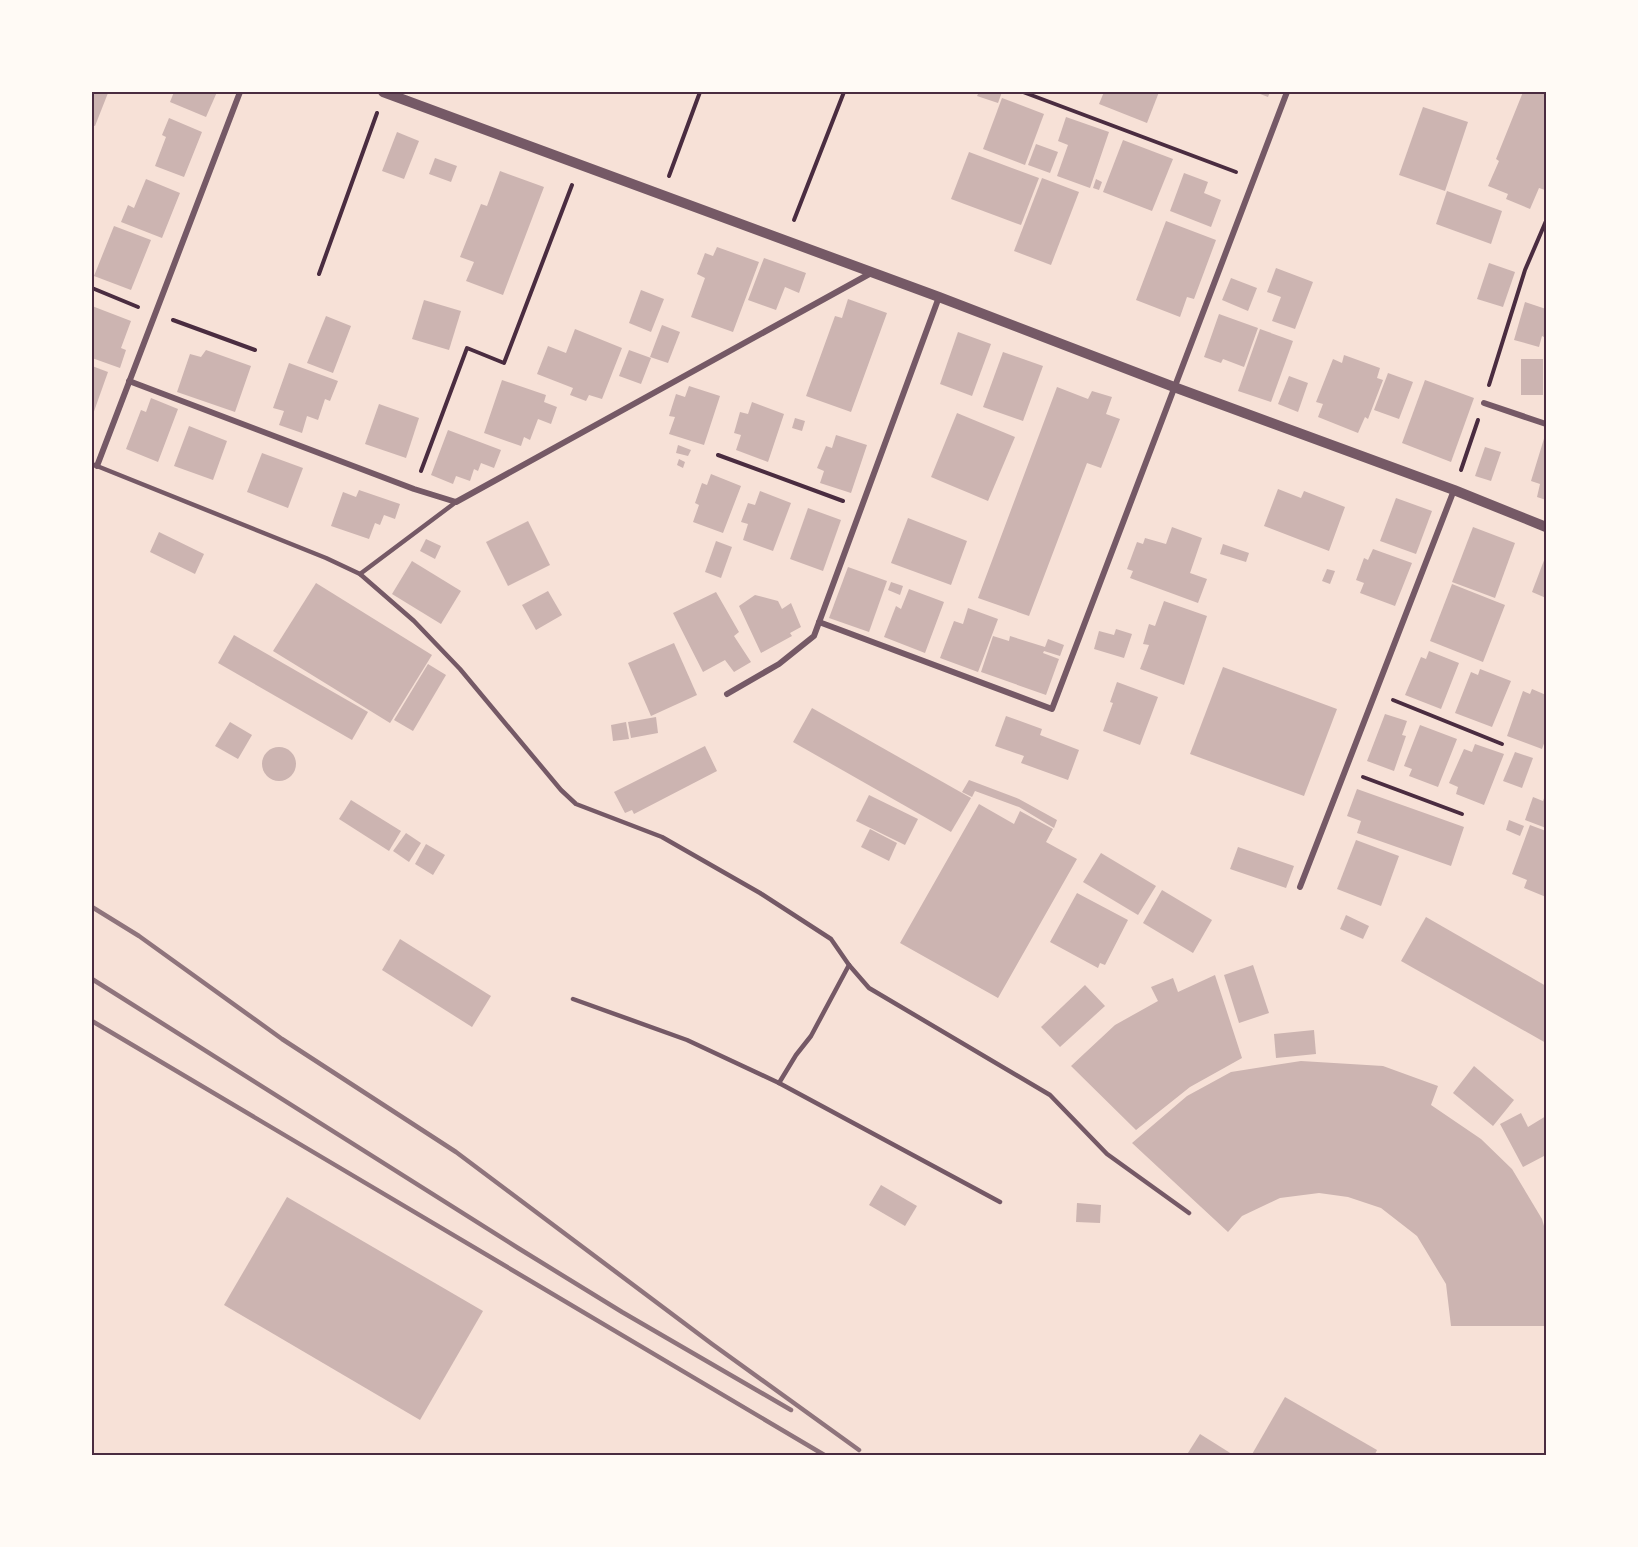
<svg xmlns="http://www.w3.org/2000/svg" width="1638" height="1547" font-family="'Exo 2',sans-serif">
<rect width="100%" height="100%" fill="#f7e1d7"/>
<g fill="#ccb4b1">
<polygon points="92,92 108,93 95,126 92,125"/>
<polygon points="174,92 217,92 206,117 170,102"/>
<polygon points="979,92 1002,92 998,103 977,96"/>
<polygon points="1104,92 1159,92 1147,123 1099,104"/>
<polygon points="1255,92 1270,92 1268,97"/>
<polygon points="1523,92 1546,92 1546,172 1545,176 1546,176 1546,186 1545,190 1539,188 1530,209 1506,199 1508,194 1488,186 1499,161 1496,159"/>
<polygon points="1002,98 1044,114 1025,165 983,149"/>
<polygon points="1423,107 1468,122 1445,191 1399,175"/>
<polygon points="1066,117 1109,132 1090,188 1057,176 1068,145 1058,141"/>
<polygon points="169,118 202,132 184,177 155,166 166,137 162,135"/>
<polygon points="397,132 419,141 404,179 382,171"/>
<polygon points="1123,140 1173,159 1152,211 1103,192"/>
<polygon points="1036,144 1058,152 1050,173 1028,165"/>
<polygon points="969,152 1039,178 1021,225 951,199"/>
<polygon points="435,158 457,166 451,182 429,174"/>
<polygon points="500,171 544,187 503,295 466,281 474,262 460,257 481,204 487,206"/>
<polygon points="1184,173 1208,182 1204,193 1221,200 1211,227 1170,211"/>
<polygon points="1042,178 1079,192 1051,265 1014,251"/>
<polygon points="146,179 180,193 162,238 121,222 128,205 134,208"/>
<polygon points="1096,179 1102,182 1099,190 1093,188"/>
<polygon points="1447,191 1502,211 1491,244 1436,224"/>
<polygon points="1166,221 1216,240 1194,299 1187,297 1180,317 1136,300"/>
<polygon points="114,226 151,240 131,290 94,276"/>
<polygon points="717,247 759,262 733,332 691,317 705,278 697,274 705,253 713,256"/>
<polygon points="764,258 806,273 799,293 785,287 776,310 748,300"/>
<polygon points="1489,263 1515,272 1503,307 1477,299"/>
<polygon points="1276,268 1313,282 1295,329 1272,321 1281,297 1267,292"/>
<polygon points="1231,278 1257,288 1248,311 1222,300"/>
<polygon points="641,290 664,299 651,332 629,323"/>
<polygon points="848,299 887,313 851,412 806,396 835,316 842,318"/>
<polygon points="424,300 461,311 449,350 412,339"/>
<polygon points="1525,302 1546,309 1546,338 1542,336 1539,347 1514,340"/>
<polygon points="92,306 131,321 121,348 126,350 120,368 92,358"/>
<polygon points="1219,314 1258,328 1244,367 1223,359 1221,363 1204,357"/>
<polygon points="326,316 351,326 333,373 307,363"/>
<polygon points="662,325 680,332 668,363 650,357"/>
<polygon points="575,329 622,348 602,399 589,395 586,401 570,395 573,388 537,374 548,346 566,353"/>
<polygon points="1260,329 1293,341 1271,402 1238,391"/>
<polygon points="958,332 991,344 972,396 940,384"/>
<polygon points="206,350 251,366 235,412 177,392 190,354 201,357"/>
<polygon points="629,350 651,358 641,384 619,376"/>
<polygon points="1003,352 1043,366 1023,421 983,407"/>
<polygon points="1344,355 1380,368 1377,378 1383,380 1368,419 1365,417 1358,433 1318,417 1323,404 1316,402 1333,359 1342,363"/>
<rect x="1521" y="359" width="22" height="36"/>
<polygon points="289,363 338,381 330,401 325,399 318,420 307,416 302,433 279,425 284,411 273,408"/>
<polygon points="92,366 108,372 92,417"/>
<polygon points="1388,373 1413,382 1399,419 1374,410"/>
<polygon points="1289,376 1308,383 1298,412 1278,404"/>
<polygon points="502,380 546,395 544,402 557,407 551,424 538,419 530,440 524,437 521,446 484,433"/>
<polygon points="1425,380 1474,398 1451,462 1402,443"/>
<polygon points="689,386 720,396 704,445 669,434 675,417 669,416 676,394 685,397"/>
<polygon points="1057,387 1088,399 1092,391 1112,397 1106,414 1120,419 1101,468 1087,463 1029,616 978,598"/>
<polygon points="151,398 178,409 158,462 126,449 141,410 146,412"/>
<polygon points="752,402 784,414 768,462 736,450 741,435 734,433 740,412 748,414"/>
<polygon points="379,404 419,418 406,458 365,444"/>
<polygon points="957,413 1015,437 988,501 931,477"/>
<polygon points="795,418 805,421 802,431 792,428"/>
<polygon points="189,426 227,441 213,480 174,466"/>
<polygon points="448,430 501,450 494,468 481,463 478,471 474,469 470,481 456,476 453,484 431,475"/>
<polygon points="1546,432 1546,500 1537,497 1540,484 1531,481"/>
<polygon points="836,435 867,445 851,493 820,483 824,471 817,468 826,446 832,448"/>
<polygon points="678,445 691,450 688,456 676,453"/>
<polygon points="1485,447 1501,452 1491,481 1475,476"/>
<polygon points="262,453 303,468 288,508 247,492"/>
<polygon points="679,459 685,462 683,468 677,465"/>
<polygon points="711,474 741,486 723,533 693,522 699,505 695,503 702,483 707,485"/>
<polygon points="1278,489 1301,498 1304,491 1345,507 1329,551 1264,526"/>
<polygon points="359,490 400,504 395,519 384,515 380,525 375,523 369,539 331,526 343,492 356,497"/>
<polygon points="760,491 791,503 773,551 743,540 748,524 741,522 748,503 755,505"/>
<polygon points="1396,498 1432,511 1416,554 1380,541"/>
<polygon points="808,508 841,520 823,571 790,559"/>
<polygon points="908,518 967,541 951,585 891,563"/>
<polygon points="528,521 550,565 508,586 486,542"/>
<polygon points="1172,527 1202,538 1190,573 1207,579 1198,603 1130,578 1133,571 1127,569 1137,542 1143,544 1145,538 1166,544"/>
<polygon points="1473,527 1515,543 1495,598 1452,582"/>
<polygon points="159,532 204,554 195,574 150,552"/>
<polygon points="426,539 441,546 435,559 420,551"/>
<polygon points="716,541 732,547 721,578 705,572"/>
<polygon points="1223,544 1249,553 1246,562 1220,554"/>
<polygon points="1373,549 1412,563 1395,606 1360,593 1364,583 1356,580 1364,558 1368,560"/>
<polygon points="1546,555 1546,598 1532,592"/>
<polygon points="412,561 461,591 441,624 392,594"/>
<polygon points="848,567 887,581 869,632 829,618"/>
<polygon points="1327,569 1335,571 1330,584 1322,581"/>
<polygon points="891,582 903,586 900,595 888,590"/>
<polygon points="316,583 432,655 390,723 273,651"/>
<polygon points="1452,584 1505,605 1483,662 1430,641"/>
<polygon points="909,589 944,602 925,653 884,637 896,606 901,609"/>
<polygon points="548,591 562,615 536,630 522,605"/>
<polygon points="716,592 739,632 734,636 751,662 734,672 725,660 703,672 673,613"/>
<polygon points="755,595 778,601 782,609 791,603 801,627 790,633 792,636 761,653 739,606"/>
<polygon points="1164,601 1207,616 1184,685 1140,669 1149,645 1143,644 1149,624 1155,626"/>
<polygon points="968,608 998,619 978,672 940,658 954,621 963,624"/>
<polygon points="1116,629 1132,634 1124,658 1094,649 1099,631 1114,635"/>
<polygon points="234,635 368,712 352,740 218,663"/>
<polygon points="993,636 1009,641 1010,636 1045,647 1048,639 1064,645 1060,656 1044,651 1043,653 1059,659 1046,695 981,672"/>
<polygon points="674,643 697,695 651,716 628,663"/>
<polygon points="1429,651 1459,663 1441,709 1405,695 1421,657 1426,659"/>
<polygon points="428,664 446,675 413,731 394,720"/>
<polygon points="1223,667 1337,709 1304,796 1190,754"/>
<polygon points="1480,669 1511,681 1492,727 1455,713 1471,672 1478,675"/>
<polygon points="1117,682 1158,697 1140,745 1103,731 1113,703 1110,702"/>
<polygon points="1532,689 1546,695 1546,738 1542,749 1507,736 1523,691 1530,694"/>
<polygon points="812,708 971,798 951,832 793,742"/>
<polygon points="1385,714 1407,721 1402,735 1406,736 1394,771 1367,761"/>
<polygon points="1006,716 1042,729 1040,735 1079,750 1068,780 1021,763 1024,756 995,746"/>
<polygon points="656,717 658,733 631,738 628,722"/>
<polygon points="230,722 252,735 238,759 215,746"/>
<polygon points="626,722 629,739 613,741 611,725"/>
<polygon points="1420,725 1457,739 1438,787 1409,776 1412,769 1404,766"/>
<polygon points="1475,744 1504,754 1484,805 1456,794 1458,787 1449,783 1464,749 1472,752"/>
<polygon points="705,746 717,771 634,814 632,810 625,813 614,792"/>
<circle cx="279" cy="764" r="17"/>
<polygon points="1515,752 1533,758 1522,788 1503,781"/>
<polygon points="969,780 1019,799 1057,820 1054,828 1019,807 975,791 972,797 962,792"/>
<polygon points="1357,789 1464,827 1451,866 1357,833 1361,821 1347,816"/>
<polygon points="1546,793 1546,828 1525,820 1533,797 1543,801"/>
<polygon points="869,795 918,819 905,845 856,821"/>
<polygon points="351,800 401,831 389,851 339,819"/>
<polygon points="979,804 1014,824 1020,811 1053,829 1046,842 1077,859 998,998 900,943"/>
<polygon points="1509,820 1524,826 1520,836 1506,830"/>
<polygon points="1530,825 1546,831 1546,897 1524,888 1527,880 1512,874"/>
<polygon points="870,829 897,843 889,861 861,847"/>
<polygon points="406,833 421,843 409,862 393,851"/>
<polygon points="1356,840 1399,856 1381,906 1337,889"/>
<polygon points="426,844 445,855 433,875 415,864"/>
<polygon points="1238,847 1294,866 1286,888 1230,869"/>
<polygon points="1101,853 1156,886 1138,915 1083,882"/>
<polygon points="1162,890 1212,920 1193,953 1143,923"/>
<polygon points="1077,893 1128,920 1105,965 1100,963 1098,968 1050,942"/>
<polygon points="1346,915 1369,926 1363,939 1340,929"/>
<polygon points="1426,917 1546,986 1546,1043 1401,961"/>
<polygon points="400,939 491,996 472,1027 382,970"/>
<polygon points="1253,965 1269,1013 1239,1023 1224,975"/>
<polygon points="1215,975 1242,1058 1190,1087 1136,1130 1071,1066 1115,1025 1158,1001 1151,987 1173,978 1178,992"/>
<polygon points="1085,985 1105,1006 1060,1047 1041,1027"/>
<polygon points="1314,1030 1316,1054 1276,1058 1274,1034"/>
<polygon points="1301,1061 1383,1066 1438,1086 1431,1105 1481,1139 1512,1169 1542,1219 1546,1233 1546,1326 1451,1326 1446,1284 1417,1236 1381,1208 1348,1197 1319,1193 1280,1198 1242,1216 1228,1232 1132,1143 1187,1096 1231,1072"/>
<polygon points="1474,1066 1514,1100 1493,1126 1453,1093"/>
<polygon points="1521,1113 1528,1127 1546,1116 1546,1160 1544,1156 1523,1167 1500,1124"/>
<polygon points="881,1185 917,1206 905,1226 869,1205"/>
<polygon points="287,1197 483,1311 420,1420 224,1305"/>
<polygon points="1077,1203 1101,1205 1100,1223 1076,1222"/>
<polygon points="1285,1397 1377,1450 1374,1456 1251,1456"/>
<polygon points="1200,1434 1235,1456 1186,1456"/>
</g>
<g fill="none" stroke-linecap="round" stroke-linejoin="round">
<g stroke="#4a2c40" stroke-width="4">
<polyline points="1023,92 1236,172"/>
<polyline points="669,176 700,92"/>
<polyline points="794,220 844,92"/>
<polyline points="319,274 377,113"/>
<polyline points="92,288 138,307"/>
<polyline points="173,320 255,350"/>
<polyline points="1489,385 1525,270 1546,221"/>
<polyline points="718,455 843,501"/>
<polyline points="1461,470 1478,420"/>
<polyline points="421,471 467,348 504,363 572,185"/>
<polyline points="1393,700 1502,744"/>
<polyline points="1363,777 1462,814"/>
</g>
<g stroke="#755966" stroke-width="4.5">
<polyline points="92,464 326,558 360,574 414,621 460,669 561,790 576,804 662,837 760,893 831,939 849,965 869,988 1050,1095 1107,1154 1189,1213"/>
<polyline points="360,574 456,502"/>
<polyline points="573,999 687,1040 779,1083 1000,1202"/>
<polyline points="779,1083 796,1055 811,1036 849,965"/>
</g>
<g stroke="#755966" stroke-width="6">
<polyline points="129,381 414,489 456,502 873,272"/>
<polyline points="1484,403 1546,424"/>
<polyline points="97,466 240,92"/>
<polyline points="819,622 1052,709 1287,92"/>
<polyline points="727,694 779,664 814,636 939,297"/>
<polyline points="1300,887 1454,490"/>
</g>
<polyline stroke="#755966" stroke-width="10" points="383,92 939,297 1174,387 1454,490 1546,527"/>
<g stroke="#8f747c" stroke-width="4.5">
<polyline points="92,907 139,936 282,1039 456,1152 712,1344 859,1450"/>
<polyline points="92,979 518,1248 622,1312 791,1410"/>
<polyline points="92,1021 826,1456"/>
</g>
</g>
<rect width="1638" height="1547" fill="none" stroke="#fffaf5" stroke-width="186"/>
<rect x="93" y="93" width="1452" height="1361" fill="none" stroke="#4a2c40" stroke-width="2"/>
</svg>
